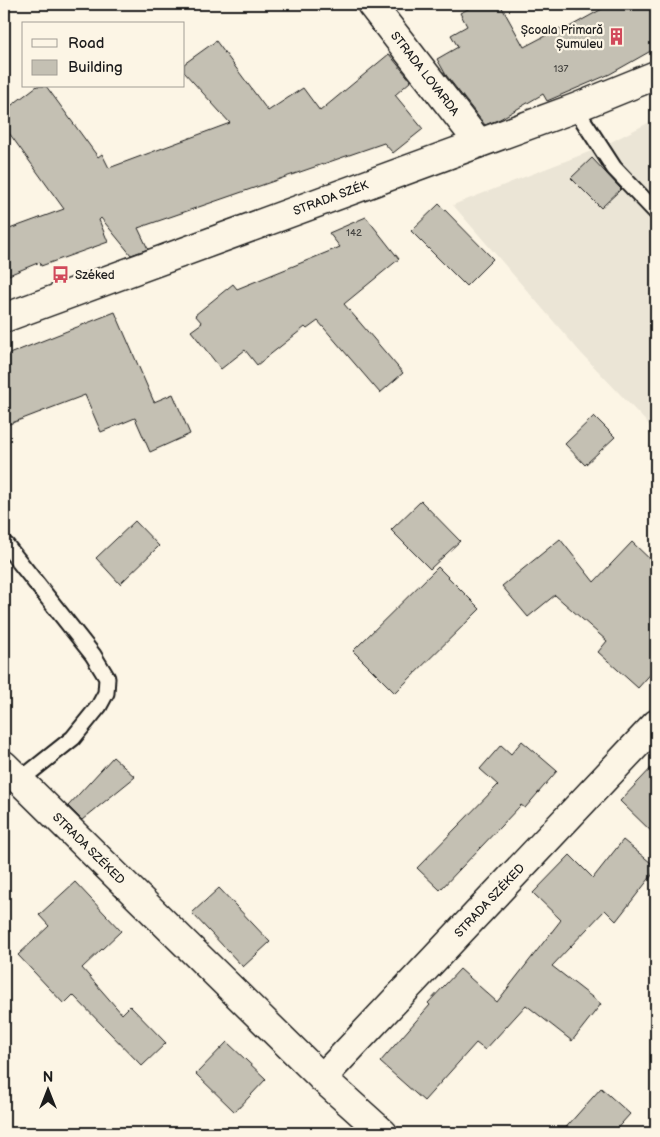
<svg xmlns="http://www.w3.org/2000/svg" width="660" height="1137" font-family="'Balsamiq Sans',sans-serif">
<rect width="100%" height="100%" fill="#fcf5e5"/>
<filter id="ink" filterUnits="userSpaceOnUse"><feTurbulence type="fractalNoise" baseFrequency=".02" numOctaves="2"/><feDisplacementMap in="SourceGraphic" scale="10" xChannelSelector="R" yChannelSelector="G"/><feConvolveMatrix kernelMatrix="1 2 1 2 8 2 1 2 1" color-interpolation-filters="sRGB"/></filter>
<g filter="url(#ink)">
<polygon fill="#ebe5d6" points="656,119 656,432 581,353 453,205 599,148"/>
<g fill="#c4c0b3" stroke="#1c1c1c">
<polygon points="478,4 500,4 524,47 560,28 562,31 611,4 656,4 656,48 610,74 547,101 543,94 500,119 485,125 446,75 437,59 458,47 451,35 467,26 460,13"/>
<polygon points="216,41 268,111 303,88 320,111 389,54 411,81 395,95 423,129 393,153 384,143 138,228 148,249 131,255 101,218 99,220 108,242 41,266 40,262 4,277 4,231 64,209 4,126 4,111 37,86 46,86 98,157 102,154 109,168 230,123 184,72 184,64"/>
<polygon points="592,158 621,189 601,208 571,178"/>
<polygon points="439,204 493,259 466,286 411,231"/>
<polygon points="366,217 399,259 344,304 403,373 380,393 318,321 307,329 305,327 257,365 245,350 221,369 191,331 202,323 195,315 233,284 237,289 340,247 329,233"/>
<polygon points="115,312 154,402 173,394 190,434 150,452 135,418 101,432 85,395 4,426 4,356"/>
<polygon points="594,416 615,437 585,465 565,444"/>
<polygon points="421,501 460,541 430,569 391,530"/>
<polygon points="135,521 159,546 120,584 96,558"/>
<polygon points="560,539 594,582 632,542 656,565 656,668 638,688 598,652 607,641 555,595 528,617 502,586"/>
<polygon points="438,567 480,609 395,693 353,651"/>
<polygon points="522,741 557,771 525,808 521,805 440,890 417,868 498,785 480,769 501,745 511,754"/>
<polygon points="113,757 135,777 82,820 68,806"/>
<polygon points="656,763 656,836 620,801"/>
<polygon points="623,840 656,867 656,870 616,921 605,910 552,966 601,1004 572,1041 526,1005 485,1050 476,1043 424,1101 380,1062 430,1005 428,1003 460,969 497,1002 561,920 533,893 570,855 593,878"/>
<polygon points="75,882 121,931 82,968 122,1014 130,1006 166,1043 142,1066 73,995 64,1004 18,955 49,926 39,915"/>
<polygon points="219,888 270,942 243,967 192,913"/>
<polygon points="227,1042 266,1079 235,1112 196,1074"/>
<polygon points="601,1088 630,1114 613,1133 561,1133"/>
</g>
<g fill="none" stroke-linecap="round" stroke-linejoin="round">
<defs>
<g id="service">
<polyline points="575,108 614,168 656,212"/>
<polyline points="6,545 93,655 107,678 106,693 99,706 73,738 19,781"/>
</g>
<g id="minor">
<path id="s1" d="M 371,4 L 479,143"/>
<path id="s2" d="M 4,765 L 322,1078 L 383,1133"/>
<path id="s3" d="M 322,1078 L 656,724"/>
</g>
<g id="tertiary">
<path id="s4" d="M 4,318 L 575,108 L 656,75"/>
</g>
</defs>
<use href="#service" stroke="#1c1c1c" stroke-width="19"/>
<use href="#minor" stroke="#1c1c1c" stroke-width="31"/>
<use href="#tertiary" stroke="#1c1c1c" stroke-width="31"/>
<use href="#service" stroke="#fcf5e5" stroke-width="15"/>
<use href="#minor" stroke="#fcf5e5" stroke-width="28"/>
<use href="#tertiary" stroke="#fcf5e5" stroke-width="28"/>
</g>
</g>
<defs>
<symbol id="building-bare" viewBox="-9 -9 18 18"><path d="M-4-6H4V6H1V3H-1V6H-4ZM-2.5-4.3h1.7v1.8h-1.7ZM.8-4.3h1.7v1.8H.8ZM-2.5-1h1.7V.8h-1.7ZM.8-1h1.7V.8H.8Z" fill="#d1495b" stroke="#fcf5e5" stroke-width="2.5" paint-order="stroke"/></symbol>
<symbol id="bus-bare" viewBox="-9 -9 18 18"><path d="M-5-6H5V4H4V6H2V4H-2V6H-4V4H-5ZM-3.5-4V0h7V-4ZM-3.5 1.2v1.5H-2V1.2ZM2 1.2v1.5H3.5V1.2Z" fill="#d1495b" stroke="#fcf5e5" stroke-width="2.5" paint-order="stroke"/></symbol>
</defs>
<g fill-rule="evenodd">
<use href="#building-bare" x="604" y="24" width="25" height="25"/>
<use href="#bus-bare" x="48" y="262" width="25" height="25"/>
</g>
<g text-anchor="middle" dominant-baseline="central" stroke-width="4.5" stroke-linejoin="round" paint-order="stroke">
<g font-size="10" fill="#464542">
<text x="561" y="69">137</text>
<text x="354" y="233">142</text>
</g>
<g font-size="12" fill="#1c1c1c" stroke="#fcf5e5" text-anchor="end">
<text x="603" y="30">Școala Primară<tspan x="603" dy="14">Șumuleu</tspan></text>
<text x="75" y="275" text-anchor="start">Széked</text>
</g>
<g font-size="12" fill="#1c1c1c" stroke="#fcf5e5">
<text stroke="none"><textPath href="#s1" startOffset="88">STRADA LOVARDA</textPath></text>
<text stroke="none"><textPath href="#s4" startOffset="348">STRADA SZÉK</textPath></text>
<text stroke="none"><textPath href="#s2" startOffset="119">STRADA SZÉKED</textPath></text>
<text stroke="none"><textPath href="#s3" startOffset="244">STRADA SZÉKED</textPath></text>
</g>
</g>
<rect width="660" height="1137" fill="none" stroke="#fcf5e5" stroke-width="20"/>
<rect x="10" y="10" width="640" height="1117" fill="none" stroke="#1c1c1c" stroke-width="2" filter="url(#ink)"/>
<rect x="22" y="22" width="162" height="65" fill="#fcf5e5" stroke="#a29e95"/>
<rect x="32" y="39" width="25" height="8" fill="#fcf5e5" stroke="#a29e95"/>
<text x="68" y="48" font-size="15" fill="#1c1c1c">Road</text>
<rect x="32" y="60" width="25" height="15" fill="#c4c0b3" stroke="#a29e95"/>
<text x="68" y="72" font-size="15" fill="#1c1c1c">Building</text>
<g transform="translate(48 1090)" stroke="#fcf5e5" stroke-width="4" paint-order="stroke">
<path d="M0-4L9 19L0 12L-9 19Z" fill="#1c1c1c"/>
<text y="-8" font-size="14" font-weight="bold" text-anchor="middle" fill="#1c1c1c">N</text>
</g>
</svg>
